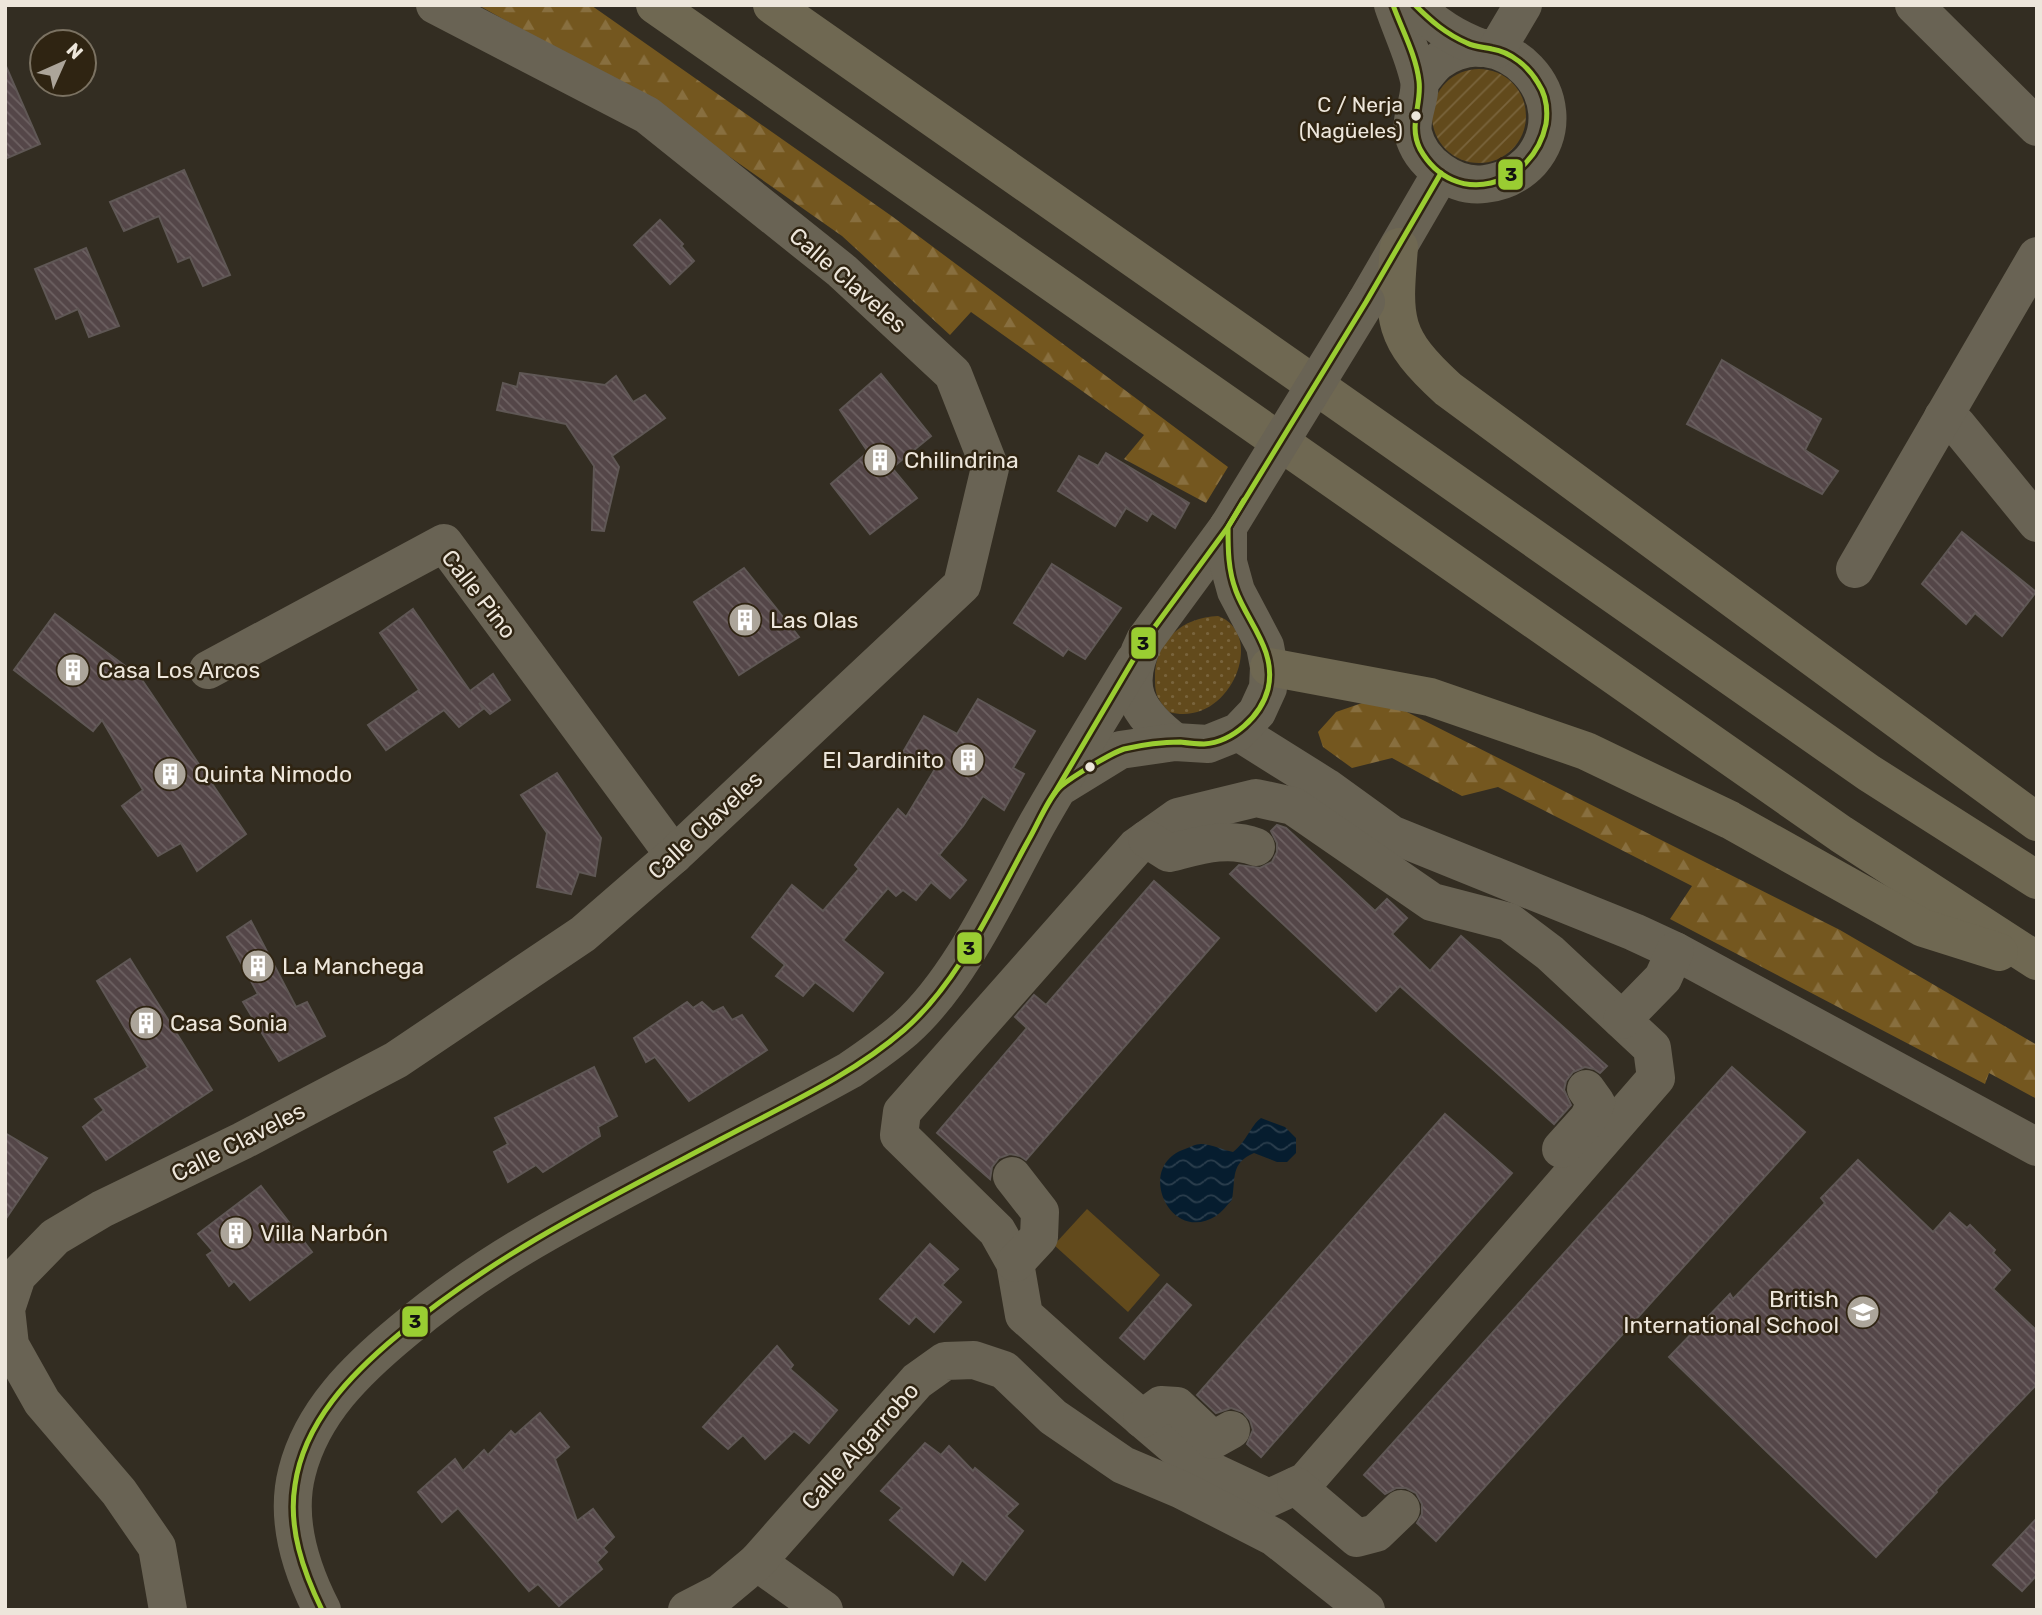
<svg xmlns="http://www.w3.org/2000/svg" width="2042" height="1615" font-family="Rubik,sans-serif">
<defs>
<pattern id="grass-dots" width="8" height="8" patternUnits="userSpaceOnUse" patternTransform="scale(1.75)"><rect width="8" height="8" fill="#624a1c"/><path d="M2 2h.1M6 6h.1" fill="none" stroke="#79643c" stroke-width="1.8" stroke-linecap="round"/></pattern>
<pattern id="forest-firs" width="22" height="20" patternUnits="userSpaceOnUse" patternTransform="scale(1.75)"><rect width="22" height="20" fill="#74571f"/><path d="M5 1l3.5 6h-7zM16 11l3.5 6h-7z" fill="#886f3f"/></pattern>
<pattern id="garden-furrows" width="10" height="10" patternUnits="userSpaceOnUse" patternTransform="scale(1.75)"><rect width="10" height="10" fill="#624a1c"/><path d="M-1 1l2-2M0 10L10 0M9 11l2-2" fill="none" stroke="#79643c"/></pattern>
<pattern id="water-waves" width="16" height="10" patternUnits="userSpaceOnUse" patternTransform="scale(1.75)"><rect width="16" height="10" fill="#061d2f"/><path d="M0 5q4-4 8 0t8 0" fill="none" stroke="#2b3e4d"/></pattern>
<pattern id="building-back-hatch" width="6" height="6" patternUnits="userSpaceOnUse" patternTransform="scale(1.75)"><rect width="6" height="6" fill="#544648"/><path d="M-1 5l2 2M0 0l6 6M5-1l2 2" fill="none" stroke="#6d6162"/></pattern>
</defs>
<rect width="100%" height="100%" fill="#332d22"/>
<path fill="url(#grass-dots)" d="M 1218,616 C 1268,634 1230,729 1169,712 C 1166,708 1161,704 1159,699 C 1155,693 1155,685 1155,678 C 1154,641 1183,617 1218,616 Z"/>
<g fill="url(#forest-firs)">
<polygon points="478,5 591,5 595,8 893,217 1228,467 1206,503 1124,459 1144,435 971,312 950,335 842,236 653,103"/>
<polygon points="1365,702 1405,711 1840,930 2037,1045 2037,1099 1989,1073 1985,1084 1670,919 1692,886 1498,787 1462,796 1392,758 1352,768 1323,747 1318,732 1336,712"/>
</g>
<polygon fill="#624a1c" points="1087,1209 1160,1275 1128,1312 1054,1245"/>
<circle fill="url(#garden-furrows)" cx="1479" cy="116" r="47"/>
<path fill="url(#water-waves)" d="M 1261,1118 L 1285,1127 L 1296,1138 L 1296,1153 L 1287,1162 L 1277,1162 L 1254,1153 C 1230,1163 1236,1178 1232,1200 C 1227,1205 1222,1212 1216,1216 C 1170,1245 1134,1166 1185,1149 C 1190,1147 1196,1144 1201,1144 C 1211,1144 1223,1150 1233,1152 C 1247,1141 1251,1125 1261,1118 Z"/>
<g fill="url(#building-back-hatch)" stroke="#5f5755" stroke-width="2">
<polygon points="5,64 40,144 5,159"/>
<polygon points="184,170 230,275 203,286 190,257 178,262 159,216 124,231 110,202"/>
<polygon points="660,220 683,244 681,246 694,261 670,284 634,245"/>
<polygon points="86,248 119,326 89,337 78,309 56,319 35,269"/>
<polygon points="1722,360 1821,419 1805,450 1838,471 1822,494 1687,424"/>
<polygon points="520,373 605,385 616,376 633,402 645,395 665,418 612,456 619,467 604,531 592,530 594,466 566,424 497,410 503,383 517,387"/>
<polygon points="881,374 931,436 892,468 917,498 870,534 831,484 868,452 840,410"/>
<polygon points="1106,453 1189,503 1175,528 1152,513 1147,521 1126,508 1115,526 1058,491 1079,456 1098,466"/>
<polygon points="1962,532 2036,592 2002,636 1975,613 1966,624 1922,584"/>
<polygon points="1052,564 1121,608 1085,659 1068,649 1063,656 1014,623"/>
<polygon points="744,568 799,637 739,675 694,602"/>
<polygon points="413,609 470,691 493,674 510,700 490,714 479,703 483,709 459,727 444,710 386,750 368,725 419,690 380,633"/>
<polygon points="55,614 140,677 246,834 197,871 181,843 158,856 122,806 143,790 102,720 93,731 14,670"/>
<polygon points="978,699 1035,731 1013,768 1024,774 1004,810 983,796 963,826 939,855 966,880 950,898 931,882 916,900 903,890 896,896 888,888 843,940 883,973 853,1011 815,982 803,996 776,976 785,965 752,937 792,885 823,911 859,869 855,865 898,809 906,817 935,769 903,752 924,716 957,734"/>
<polygon points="557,773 601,838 595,876 579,872 571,894 537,887 547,833 521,795"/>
<polygon points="1277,825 1286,828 1375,911 1387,899 1407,918 1392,934 1430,971 1461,936 1607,1066 1600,1073 1594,1069 1585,1067 1573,1072 1566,1081 1564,1090 1571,1105 1554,1124 1400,986 1376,1011 1230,874 1239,865 1260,868 1272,862 1277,852 1277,843 1271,831"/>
<polygon points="1154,881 1219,938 1026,1160 1020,1156 1010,1154 999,1158 992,1167 990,1179 937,1133 1027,1028 1015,1017 1034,995 1046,1005"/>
<polygon points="251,921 296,1007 307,1002 325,1036 279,1061 243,1002 258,994 227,937"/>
<polygon points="130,959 212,1090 106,1160 83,1127 104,1110 95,1099 148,1067 97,981"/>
<polygon points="687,1002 693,1008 702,1002 713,1012 723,1007 732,1020 742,1015 767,1050 689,1101 655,1057 646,1062 634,1038"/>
<polygon points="594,1067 617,1116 598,1127 600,1136 543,1172 536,1165 508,1182 494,1152 508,1144 495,1118"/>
<polygon points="1732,1067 1805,1132 1436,1541 1417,1523 1422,1514 1422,1504 1416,1493 1406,1488 1396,1488 1385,1494 1364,1475"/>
<polygon points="1445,1114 1512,1173 1261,1457 1247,1444 1253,1430 1250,1420 1243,1412 1231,1408 1216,1413 1197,1395"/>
<polygon points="5,1133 47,1158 5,1220"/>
<polygon points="1858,1160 1933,1232 1950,1213 1967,1228 1970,1225 1995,1250 1993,1253 2010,1270 1993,1289 2037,1331 2037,1384 1936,1490 1937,1492 1876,1557 1669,1357 1730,1294 1733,1299 1825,1203 1821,1198"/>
<polygon points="261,1186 312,1252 250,1300 234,1281 229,1286 207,1255 213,1251 198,1234"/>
<polygon points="930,1244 958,1269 942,1285 961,1302 934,1332 916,1316 909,1324 880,1299"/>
<polygon points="1167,1284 1191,1305 1144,1359 1120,1338"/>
<polygon points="777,1346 793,1365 790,1369 837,1410 809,1443 794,1431 765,1459 743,1435 728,1449 703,1427"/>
<polygon points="540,1413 569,1447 555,1459 577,1521 593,1509 614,1537 603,1548 607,1552 597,1562 602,1569 559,1606 538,1584 529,1591 458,1508 442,1522 418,1492 455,1459 463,1471 484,1450 488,1455 511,1431 515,1435"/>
<polygon points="925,1443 941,1455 949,1446 973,1471 975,1468 1018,1504 1006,1516 1023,1531 985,1580 962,1560 953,1575 890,1520 902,1508 881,1491"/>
<polygon points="2037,1518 2037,1575 2022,1591 1993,1565"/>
</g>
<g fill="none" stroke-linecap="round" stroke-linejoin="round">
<g stroke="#696354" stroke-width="38">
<path d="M 1393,5 C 1401,29 1414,56 1419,80 C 1422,97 1410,116 1413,133 C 1420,163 1454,188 1485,184 C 1503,182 1519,174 1531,161 C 1583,99 1501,13 1437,62 C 1430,68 1425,76 1420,82"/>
<path d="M 1415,5 C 1435,26 1455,38 1481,48"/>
<polyline points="1914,5 2037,127"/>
<polyline points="1497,49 1523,5"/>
<polyline points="1366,302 1441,173"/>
<polyline points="1943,417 1957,425 2037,523"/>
<polyline points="1855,569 2037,256"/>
<polyline points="208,670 444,543 674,855"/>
<polyline points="1238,732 1326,787 1391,834 1634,932 1675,951 2037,1147"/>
<path d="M 1175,742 C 1136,712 1121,687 1145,640 L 1228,527"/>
<polyline points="1063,785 1120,750 1175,742 1208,744 1238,732 1257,712 1268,688 1269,667 1265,646 1236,591 1228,562 1228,527"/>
<polygon points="1256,798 1293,806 1432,902 1509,922 1550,953 1652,1048 1656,1078 1306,1481 1269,1498 1194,1463 1091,1375 1024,1315 1015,1263 997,1231 899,1135 902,1112 1136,847 1178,817"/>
<path d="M 1147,839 L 1169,853 C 1198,846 1227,836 1256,847"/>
<polyline points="1622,1020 1663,978 1675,951"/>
<polyline points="1561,1149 1588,1119 1596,1103 1586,1089"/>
<polyline points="1012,1176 1040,1212 1039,1237 1015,1263"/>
<polyline points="1142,1419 1161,1405 1177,1406 1213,1440 1231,1430"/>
<polyline points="1296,1486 1357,1538 1376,1533 1401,1509"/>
<polyline points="757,1562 824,1610"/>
<polyline points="168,1610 157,1547 119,1492 42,1402 10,1345 6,1309 17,1276 55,1237 102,1209 242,1141 396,1060 583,934 674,855 962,585 990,468 953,374 842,271 647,115 435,5"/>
<path d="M 322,1610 C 301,1569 285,1518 297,1472 C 312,1412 357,1369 403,1331 C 482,1264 567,1220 658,1172 C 722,1138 787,1105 850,1070 C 869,1057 888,1044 905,1029 C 961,979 1001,889 1037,824 C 1069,768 1102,714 1135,660"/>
<polyline points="687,1610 720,1593 757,1562 917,1381 945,1361 974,1360 1004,1370 1053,1417 1123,1465 1182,1490 1274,1537 1366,1610"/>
</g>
<g stroke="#6f6852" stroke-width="38">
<polyline points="655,5 1841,834 2037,961"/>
<polyline points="772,5 1869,773 2037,880"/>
<path d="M 1399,247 C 1393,320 1391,337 1448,389 L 2037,822"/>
<polyline points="1269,667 1430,697 1586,751 1730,820 1923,928 1999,952"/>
</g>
<polyline stroke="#696354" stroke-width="38" points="1228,527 1366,302"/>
<defs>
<g id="bus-1">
<path d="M 1393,5 C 1402,30 1416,55 1419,81 C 1422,105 1408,125 1420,149 C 1454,210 1533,187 1546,124 C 1548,110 1546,95 1538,83 C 1529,67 1511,52 1492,49 C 1483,47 1475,47 1467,43 C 1446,34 1431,21 1415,5"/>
<polyline points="1054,794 1145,640 1228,527 1244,500"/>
<path d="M 322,1610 C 303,1571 288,1528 295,1485 C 304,1422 351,1374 398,1335 C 496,1253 611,1197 723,1138 C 785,1105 851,1076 904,1030 C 960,981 992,906 1028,841 C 1037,826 1049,796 1061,786 C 1072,777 1111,753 1124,749 C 1141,745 1163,742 1180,742 C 1188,743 1197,744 1204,744 C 1233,742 1261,716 1268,689 C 1277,651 1248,623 1236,591 C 1228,570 1228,549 1228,527 L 1366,302 L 1441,173"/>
</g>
</defs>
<use href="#bus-1" stroke="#2f2412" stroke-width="10"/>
<use href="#bus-1" stroke="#9acd32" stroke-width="5"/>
</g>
<defs>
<symbol id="building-disc" viewBox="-11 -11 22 22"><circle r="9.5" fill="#aca59a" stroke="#2f2412"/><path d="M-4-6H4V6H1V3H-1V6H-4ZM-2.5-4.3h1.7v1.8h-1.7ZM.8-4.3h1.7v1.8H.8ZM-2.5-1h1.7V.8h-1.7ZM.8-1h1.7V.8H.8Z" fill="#fff"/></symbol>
<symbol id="school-disc" viewBox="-11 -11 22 22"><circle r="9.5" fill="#aca59a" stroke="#2f2412"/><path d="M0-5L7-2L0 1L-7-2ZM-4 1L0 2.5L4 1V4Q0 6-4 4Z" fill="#fff"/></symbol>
</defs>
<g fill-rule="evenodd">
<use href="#building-disc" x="861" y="441" width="38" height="38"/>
<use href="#building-disc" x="726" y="601" width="38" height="38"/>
<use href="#building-disc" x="54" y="651" width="38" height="38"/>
<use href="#building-disc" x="949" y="741" width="38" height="38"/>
<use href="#building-disc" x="151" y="755" width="38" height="38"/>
<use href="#building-disc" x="239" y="947" width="38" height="38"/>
<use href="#building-disc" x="127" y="1004" width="38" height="38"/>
<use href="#building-disc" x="217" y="1214" width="38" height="38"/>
<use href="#school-disc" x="1844" y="1293" width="38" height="38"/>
</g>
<g fill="#ede6db" stroke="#2f2412" stroke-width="2.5">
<circle cx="1416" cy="116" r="6"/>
<circle cx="1090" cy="767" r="6"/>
</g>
<g text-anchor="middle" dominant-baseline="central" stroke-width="5" stroke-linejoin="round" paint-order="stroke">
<g font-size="21" fill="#ede6db" stroke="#2f2412" text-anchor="end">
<text x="1403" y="104">C / Nerja<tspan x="1403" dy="26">(Nagüeles)</tspan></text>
</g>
<g font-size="23" fill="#ede6db" stroke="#2f2412">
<text transform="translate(848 280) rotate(41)">Calle Claveles</text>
<text transform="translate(479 594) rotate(52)">Calle Pino</text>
<text transform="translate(705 825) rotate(-43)">Calle Claveles</text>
<text transform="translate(238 1142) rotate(-27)">Calle Claveles</text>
<text transform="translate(860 1446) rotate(-48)">Calle Algarrobo</text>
</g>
<g font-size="23" fill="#ede6db" stroke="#2f2412" text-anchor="start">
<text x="904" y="460">Chilindrina</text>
<text x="770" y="620">Las Olas</text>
<text x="98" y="670">Casa Los Arcos</text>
<text x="944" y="760" text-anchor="end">El Jardinito</text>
<text x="194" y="774">Quinta Nimodo</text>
<text x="282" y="966">La Manchega</text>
<text x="170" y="1023">Casa Sonia</text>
<text x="260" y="1233">Villa Narbón</text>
<text x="1839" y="1299" text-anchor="end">British<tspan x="1839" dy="26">International School</tspan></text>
</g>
</g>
<g stroke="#2f2412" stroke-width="2.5">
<rect x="1497" y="158" width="27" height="33" rx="7" fill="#9acd32"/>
<rect x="1130" y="626" width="27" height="34" rx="7" fill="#9acd32"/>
<rect x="956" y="931" width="27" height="34" rx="7" fill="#9acd32"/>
<rect x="401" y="1305" width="28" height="33" rx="7" fill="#9acd32"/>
</g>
<g font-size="19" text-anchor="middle" font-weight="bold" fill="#111">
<text x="1511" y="181">3</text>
<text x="1143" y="650">3</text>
<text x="969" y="955">3</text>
<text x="415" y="1328">3</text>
</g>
<rect width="2042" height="1615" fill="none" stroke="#ede6db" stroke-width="14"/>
<g transform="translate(63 63) rotate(45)"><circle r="33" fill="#2f2412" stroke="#7b7262" stroke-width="2"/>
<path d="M0-5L12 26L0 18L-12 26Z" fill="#aca59a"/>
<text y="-10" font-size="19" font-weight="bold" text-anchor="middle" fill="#ede6db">N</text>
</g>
</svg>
